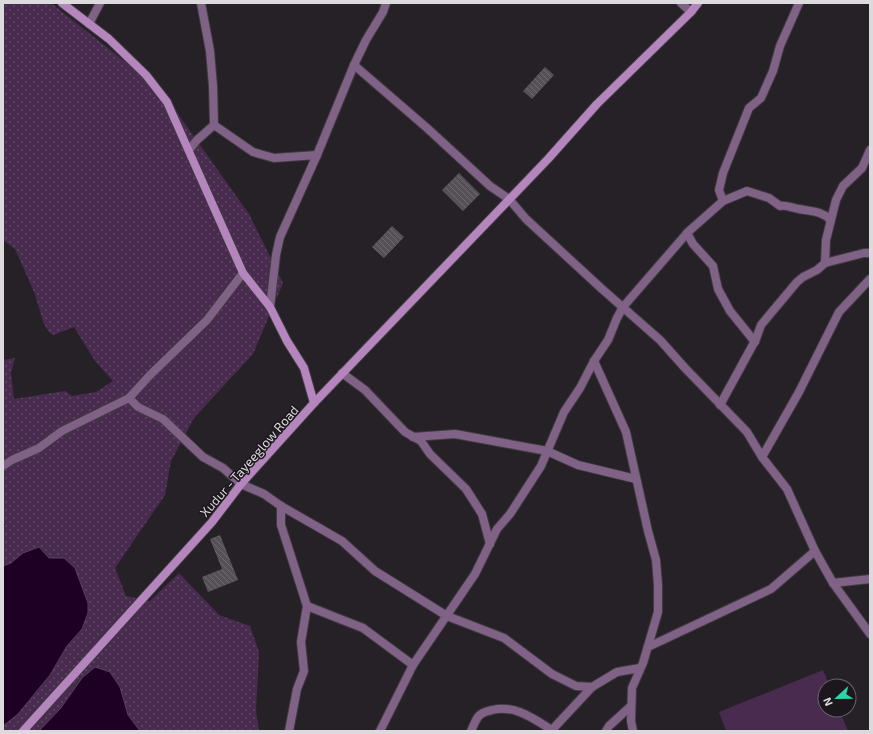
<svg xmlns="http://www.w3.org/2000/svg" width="873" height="734" font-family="'Exo 2',sans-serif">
<defs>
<pattern id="grass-dots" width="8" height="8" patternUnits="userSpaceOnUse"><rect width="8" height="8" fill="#482b4e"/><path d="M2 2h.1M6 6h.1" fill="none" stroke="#624967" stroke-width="1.8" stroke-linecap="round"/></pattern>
<pattern id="building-back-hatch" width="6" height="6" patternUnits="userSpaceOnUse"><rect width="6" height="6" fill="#565057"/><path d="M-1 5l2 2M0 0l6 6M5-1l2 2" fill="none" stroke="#6e696f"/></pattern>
</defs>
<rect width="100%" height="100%" fill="#262127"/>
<polygon fill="url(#grass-dots)" points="3,3 51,3 161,90 249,214 283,283 253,354 194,418 171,461 165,495 115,568 126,596 150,601 179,573 219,615 250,626 259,652 256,711 259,731 140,731 128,715 120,687 60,709 39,731 3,731 3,726 18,714 50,675 67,646 82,629 64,558 49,558 39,547 23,553 11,563 3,566 3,529 5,525 3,522 3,360 15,358 11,373 14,399 65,391 72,396 96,392 113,381 95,361 74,327 53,335 49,332 44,324 34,292 15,249 3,240"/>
<polygon fill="#482b4e" points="823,670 830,686 825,686 825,710 839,710 848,731 726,731 719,712"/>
<g fill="#1e0024" stroke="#57415c">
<polygon points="39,547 49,558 64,558 75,568 88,603 88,613 82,629 67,646 50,675 18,714 3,726 3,566 11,563 23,553"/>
<polygon points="95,667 110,672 120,687 128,715 140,731 39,731 60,709 82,678"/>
</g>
<g fill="url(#building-back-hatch)">
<polygon points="545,67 554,75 532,99 523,91"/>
<polygon points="459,173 480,194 463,211 442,190"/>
<polygon points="392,226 404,237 384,258 372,247"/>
<polygon points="220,535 238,580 208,592 202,577 222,569 210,539"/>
</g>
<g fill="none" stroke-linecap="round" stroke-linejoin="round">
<defs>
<g id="street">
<polyline points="201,3 210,51 213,86 214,125"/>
<polyline points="681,3 691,12"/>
<polyline points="89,24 100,3"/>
<polyline points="354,65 427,128 490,186 509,199 526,219 602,289 660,340 685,368 747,432 762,457 787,489 815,551 833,583 870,634"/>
<polyline points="189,150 197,140 214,125 253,152 274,158 317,155"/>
<polyline points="723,201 719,190 723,173 749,108 761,98 773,71 780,46 799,3"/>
<polyline points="687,233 693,244 713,266 718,289 730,311 755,342"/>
<polyline points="825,263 826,240 836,200 843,186 862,168 870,150"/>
<polyline points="270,307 276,255 280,237 317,155 354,65 366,40 383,12 386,3"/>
<polyline points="594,361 626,432 648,531 656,560 658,585 658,612 643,663 632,688 631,721 633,731"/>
<polyline points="342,373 365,390 405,432 421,441 430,454 466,489 482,514 490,544"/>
<polyline points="129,398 138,407 163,419 203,457 223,468 241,484 264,494 281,506 342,541 375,571 447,616 504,638 552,674 576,686 592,687"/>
<polyline points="720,405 756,339 761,325 797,282 803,277 817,270 825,263 864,253 870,253"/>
<polyline points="413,437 455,434 547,451 578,465 636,479"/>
<polyline points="762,457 799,392 839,312 870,279"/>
<polyline points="3,466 12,460 39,448 62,431 129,398 150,375 207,320 243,273"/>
<polyline points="281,506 281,525 307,606 301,642 304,671 297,689 289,731"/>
<polyline points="833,583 870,579"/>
<polyline points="307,606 363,628 413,665"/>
<polyline points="648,647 771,589 815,551"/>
<path d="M 380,731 L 413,665 L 475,574 L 497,529 L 510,514 L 541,466 L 564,412 L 580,388 L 594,361 L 608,340 L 617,318 L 623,307 L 688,232 L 723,201 L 747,191 L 769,198 L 780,206 C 787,205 792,208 799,209 C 813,212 818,210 830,219"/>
<path d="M 471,731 C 473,727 475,721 478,717 C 481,713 487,711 492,710 C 514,704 534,719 552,730"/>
<polyline points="551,731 592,687 617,672 640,668"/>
<polyline points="606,731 609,726 631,706"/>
</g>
<g id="secondary">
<polyline points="62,3 109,39 146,75 167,102 243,273 270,307 287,341 304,368 314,403"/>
<polyline points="23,731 212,522 241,484 314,403 548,159 597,104 691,12 698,3"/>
</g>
</defs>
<use href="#street" stroke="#403b41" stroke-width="10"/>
<use href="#secondary" stroke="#403b41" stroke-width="10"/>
<use href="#street" stroke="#7f6285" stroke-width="8"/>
<use href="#secondary" stroke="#b585be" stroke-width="8"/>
</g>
<g text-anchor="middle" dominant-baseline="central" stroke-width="3" stroke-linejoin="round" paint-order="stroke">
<g font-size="13" fill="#dddade" stroke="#1c171d">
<text transform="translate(249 461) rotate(-49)">Xudur - Tayeeglow Road</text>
</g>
</g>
<rect width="873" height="734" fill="none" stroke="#dddade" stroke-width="8"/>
<g transform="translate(837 698) rotate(248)"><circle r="19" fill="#1c171d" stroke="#69656a"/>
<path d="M0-3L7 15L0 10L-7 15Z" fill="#2dd5ab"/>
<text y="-6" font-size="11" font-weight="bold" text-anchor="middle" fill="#dddade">N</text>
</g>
</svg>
